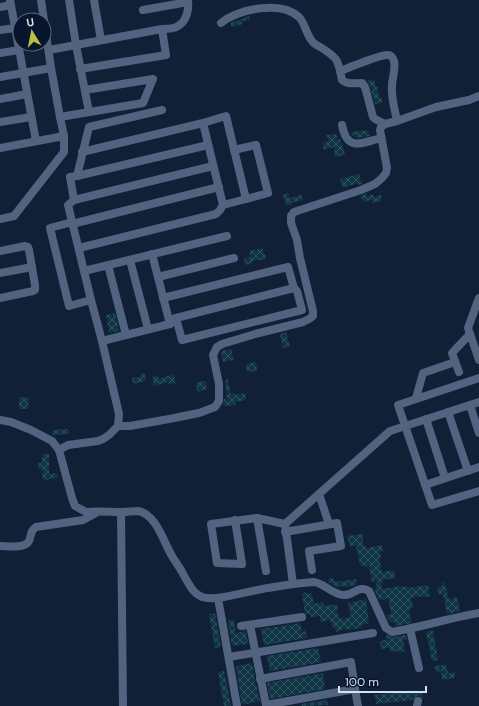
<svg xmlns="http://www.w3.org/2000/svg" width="479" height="706" font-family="'DM Sans',sans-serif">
<defs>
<pattern id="building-cross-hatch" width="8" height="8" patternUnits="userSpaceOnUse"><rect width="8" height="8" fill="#0f3544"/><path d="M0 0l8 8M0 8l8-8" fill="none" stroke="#31525f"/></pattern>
</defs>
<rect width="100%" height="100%" fill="#112037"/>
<g fill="url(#building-cross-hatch)">
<polygon points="249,16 250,20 242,21 243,24 231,27 231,23"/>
<polygon points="374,79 376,87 377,87 380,99 382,98 382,103 375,104 370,86 367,81"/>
<polygon points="368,130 370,136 357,138 352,135 351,132"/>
<polygon points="336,134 338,140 340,139 343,147 345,155 335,157 334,147 324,150 322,143 328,141 327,135"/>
<polygon points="359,174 362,184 357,185 357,183 343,188 340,179"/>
<polygon points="288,193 290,198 301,195 303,200 291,203 292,204 286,206 283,195"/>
<polygon points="366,194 367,196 373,194 374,197 381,195 382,201 372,203 371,200 362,202 361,196"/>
<polygon points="263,248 264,254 265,254 266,259 253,261 253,263 245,265 244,259 250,257 249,251"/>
<polygon points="115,313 119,331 109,333 106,315"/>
<polygon points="286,332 290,346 283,348 280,334"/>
<polygon points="225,349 226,351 231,349 234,360 223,362 221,352"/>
<polygon points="256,362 257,371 247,372 246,364"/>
<polygon points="145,373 146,381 133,384 132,378 140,377 140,374"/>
<polygon points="174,374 176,383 169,385 168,382 154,386 152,377 158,375 159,379"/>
<polygon points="228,379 231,394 234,393 234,395 245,393 246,400 235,402 236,405 223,406 224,399 227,399 225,380"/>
<polygon points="204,381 204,382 206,381 207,389 197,392 196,383"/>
<polygon points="19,397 29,398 28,409 19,409"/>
<polygon points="68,429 69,434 52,435 52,430"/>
<polygon points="42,454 49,454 49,474 57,473 58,478 43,480 42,469 38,470 38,463 42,463"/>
<polygon points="362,534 364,546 366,546 367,548 382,545 383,551 380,552 381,557 379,558 382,572 394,570 396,578 383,580 381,589 400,586 400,587 408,586 409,588 428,585 430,596 422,598 422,596 411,598 413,608 409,609 411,623 395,626 394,622 390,622 386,615 391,614 388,599 386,600 386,599 379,600 375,591 377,581 372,582 369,566 366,567 365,565 360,566 356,545 350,547 347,536"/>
<polygon points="333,578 334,581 337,581 337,582 356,579 357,584 353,586 345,587 345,586 336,587 328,582 328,579"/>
<polygon points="444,582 449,599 457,597 460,611 447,614 443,594 439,595 437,588 442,586 441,583"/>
<polygon points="307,592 307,594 312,593 314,604 323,602 324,606 337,604 338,608 337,609 339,619 351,617 348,603 366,599 369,623 361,625 362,628 340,630 341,631 336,632 335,628 333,628 332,625 330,620 320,622 320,616 311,617 310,614 307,614 305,613 302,594 303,593"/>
<polygon points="215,613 221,647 215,648 209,614"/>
<polygon points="234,619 236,633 246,631 248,644 232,646 228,621"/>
<polygon points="300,623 302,632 306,631 307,638 264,645 261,629"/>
<polygon points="426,631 433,631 438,660 432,661"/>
<polygon points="387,635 393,637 406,635 407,640 403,640 405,651 398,653 398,651 390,652 390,648 381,649 380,641 386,640 386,636"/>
<polygon points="318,648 321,662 270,671 267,656"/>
<polygon points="252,663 255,680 260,701 242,705 236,666"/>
<polygon points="446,664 448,673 455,672 455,678 442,680 441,671 436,672 435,666"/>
<polygon points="224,671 225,675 231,706 224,706 218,672"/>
<polygon points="323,673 325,689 270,699 267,683"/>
<polygon points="417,690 417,691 422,691 423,698 419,696 417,696 412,700 376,704 375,695"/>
<polygon points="327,700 328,705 302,706 301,704"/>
</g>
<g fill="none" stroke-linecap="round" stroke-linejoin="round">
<g stroke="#51637f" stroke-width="8">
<polyline points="10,0 36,141"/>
<polyline points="41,0 51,68 60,117"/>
<polyline points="94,0 101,40"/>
<polyline points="0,7 11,5"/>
<polyline points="143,10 188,2"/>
<path d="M 221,23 C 238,9 281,0 299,17 C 305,23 306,34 312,41 C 314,44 318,46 322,48 C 339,59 338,61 342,80 C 347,85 355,83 362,83 L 365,87 L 373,117 L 375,119 L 385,124"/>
<path d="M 162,29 C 167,29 174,29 178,26 C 187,21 189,9 188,0"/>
<polyline points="0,30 15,28"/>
<polyline points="49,50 76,45 69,0"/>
<polyline points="0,53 19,50"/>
<polyline points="80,69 166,55 162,29 76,45 89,112"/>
<path d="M 340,71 C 348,68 381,54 388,55 C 391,55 393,58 394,61 C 396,69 392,78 392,86 C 391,98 395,110 397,121"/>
<polyline points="0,77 51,68"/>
<polyline points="0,99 27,94"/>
<polyline points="0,122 31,117"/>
<path d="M 342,125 C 347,152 362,143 381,138"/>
<polyline points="64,136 60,117 143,103 153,79 85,90"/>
<polyline points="0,148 64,136 64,152 14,216 0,219"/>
<polyline points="234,150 256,145 268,193 246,199"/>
<polyline points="82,152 203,123 226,116 246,199 223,205 203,123"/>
<polyline points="77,176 208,145"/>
<polyline points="74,200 70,177 77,176 89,127 162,110"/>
<polyline points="72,222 50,228 69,306 91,300"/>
<polyline points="72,224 219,187"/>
<polyline points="79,248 216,214 220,210 223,205"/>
<polyline points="0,251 25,246 28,247 29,250 35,285 35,290 33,291 0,298"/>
<polyline points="130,260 148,329"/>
<polyline points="108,265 126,335"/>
<polyline points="84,271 227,236"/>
<polyline points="0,273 32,267"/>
<polyline points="158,277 234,258"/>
<polyline points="163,298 288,267 294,288 297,291 302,310 182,340 176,318 169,320"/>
<polyline points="479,298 468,328 479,360"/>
<polyline points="176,318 294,288"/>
<polyline points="102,341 170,324 152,254"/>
<polyline points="459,372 452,353 470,334"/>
<polyline points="479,378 398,405 432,505 479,491"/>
<polyline points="416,398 423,373 455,362"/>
<polyline points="470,405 479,433"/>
<polyline points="448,412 468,471"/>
<polyline points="426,419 445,478"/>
<path d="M 0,420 L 11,422 L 31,430 L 52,441 L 59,450 L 72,498 L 75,506 L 86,512 C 98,511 110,512 122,512 C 127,512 133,511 138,511 C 156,514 163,541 172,556 C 175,562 180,567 183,574 C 188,582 192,593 202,597 C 216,602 252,590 268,588 C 283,585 298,583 313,582 C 323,582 331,594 343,595 C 352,596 356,588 363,589 C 365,589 367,590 369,591 L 386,628 L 392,632 C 421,627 450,618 479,613"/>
<polyline points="118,426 130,426 169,419 199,413 215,407 219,401 219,384 213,355 217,347 222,344 255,334 303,322 309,319 313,316 313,311 300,258 297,240 291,223 291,216 294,212 361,190 375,184 382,178 386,173 387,168 380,130 381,127 385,124 397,121 436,107 469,100 479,96"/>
<polyline points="59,450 68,445 98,441 103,439 109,435 118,426 119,414 102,341 91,300 68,205 74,200 213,166"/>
<polyline points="425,485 479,467"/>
<polyline points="319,494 329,524"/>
<polyline points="121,512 123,706"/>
<polyline points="257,518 266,571"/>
<polyline points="235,520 242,564 217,563 211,524 257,518 285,524"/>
<polyline points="285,532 337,523 341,546 309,551 312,570"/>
<path d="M 0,546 C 7,546 25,549 29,541 C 32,535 29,532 36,527 L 83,520 L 96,513"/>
<polyline points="293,584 285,524 390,431 479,402"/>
<polyline points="218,598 237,706"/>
<polyline points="250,625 266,705"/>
<polyline points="241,626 302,617"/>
<polyline points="410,629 419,668"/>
<polyline points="229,657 373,633"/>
<polyline points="260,679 351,662 355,689"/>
<polyline points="266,706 266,705 355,689 358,706"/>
<polyline points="417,706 418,701"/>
</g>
</g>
<g transform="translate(32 32) rotate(350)"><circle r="19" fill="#08162d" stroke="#5a677b"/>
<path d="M0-3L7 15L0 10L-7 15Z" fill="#bbc044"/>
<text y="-6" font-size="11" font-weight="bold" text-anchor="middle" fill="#d5e0f0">U</text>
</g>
<path d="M339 686v6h87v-6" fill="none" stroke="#d5e0f0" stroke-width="2"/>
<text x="345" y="686" font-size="12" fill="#d5e0f0" stroke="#08162d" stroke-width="3" paint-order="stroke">100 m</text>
</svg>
